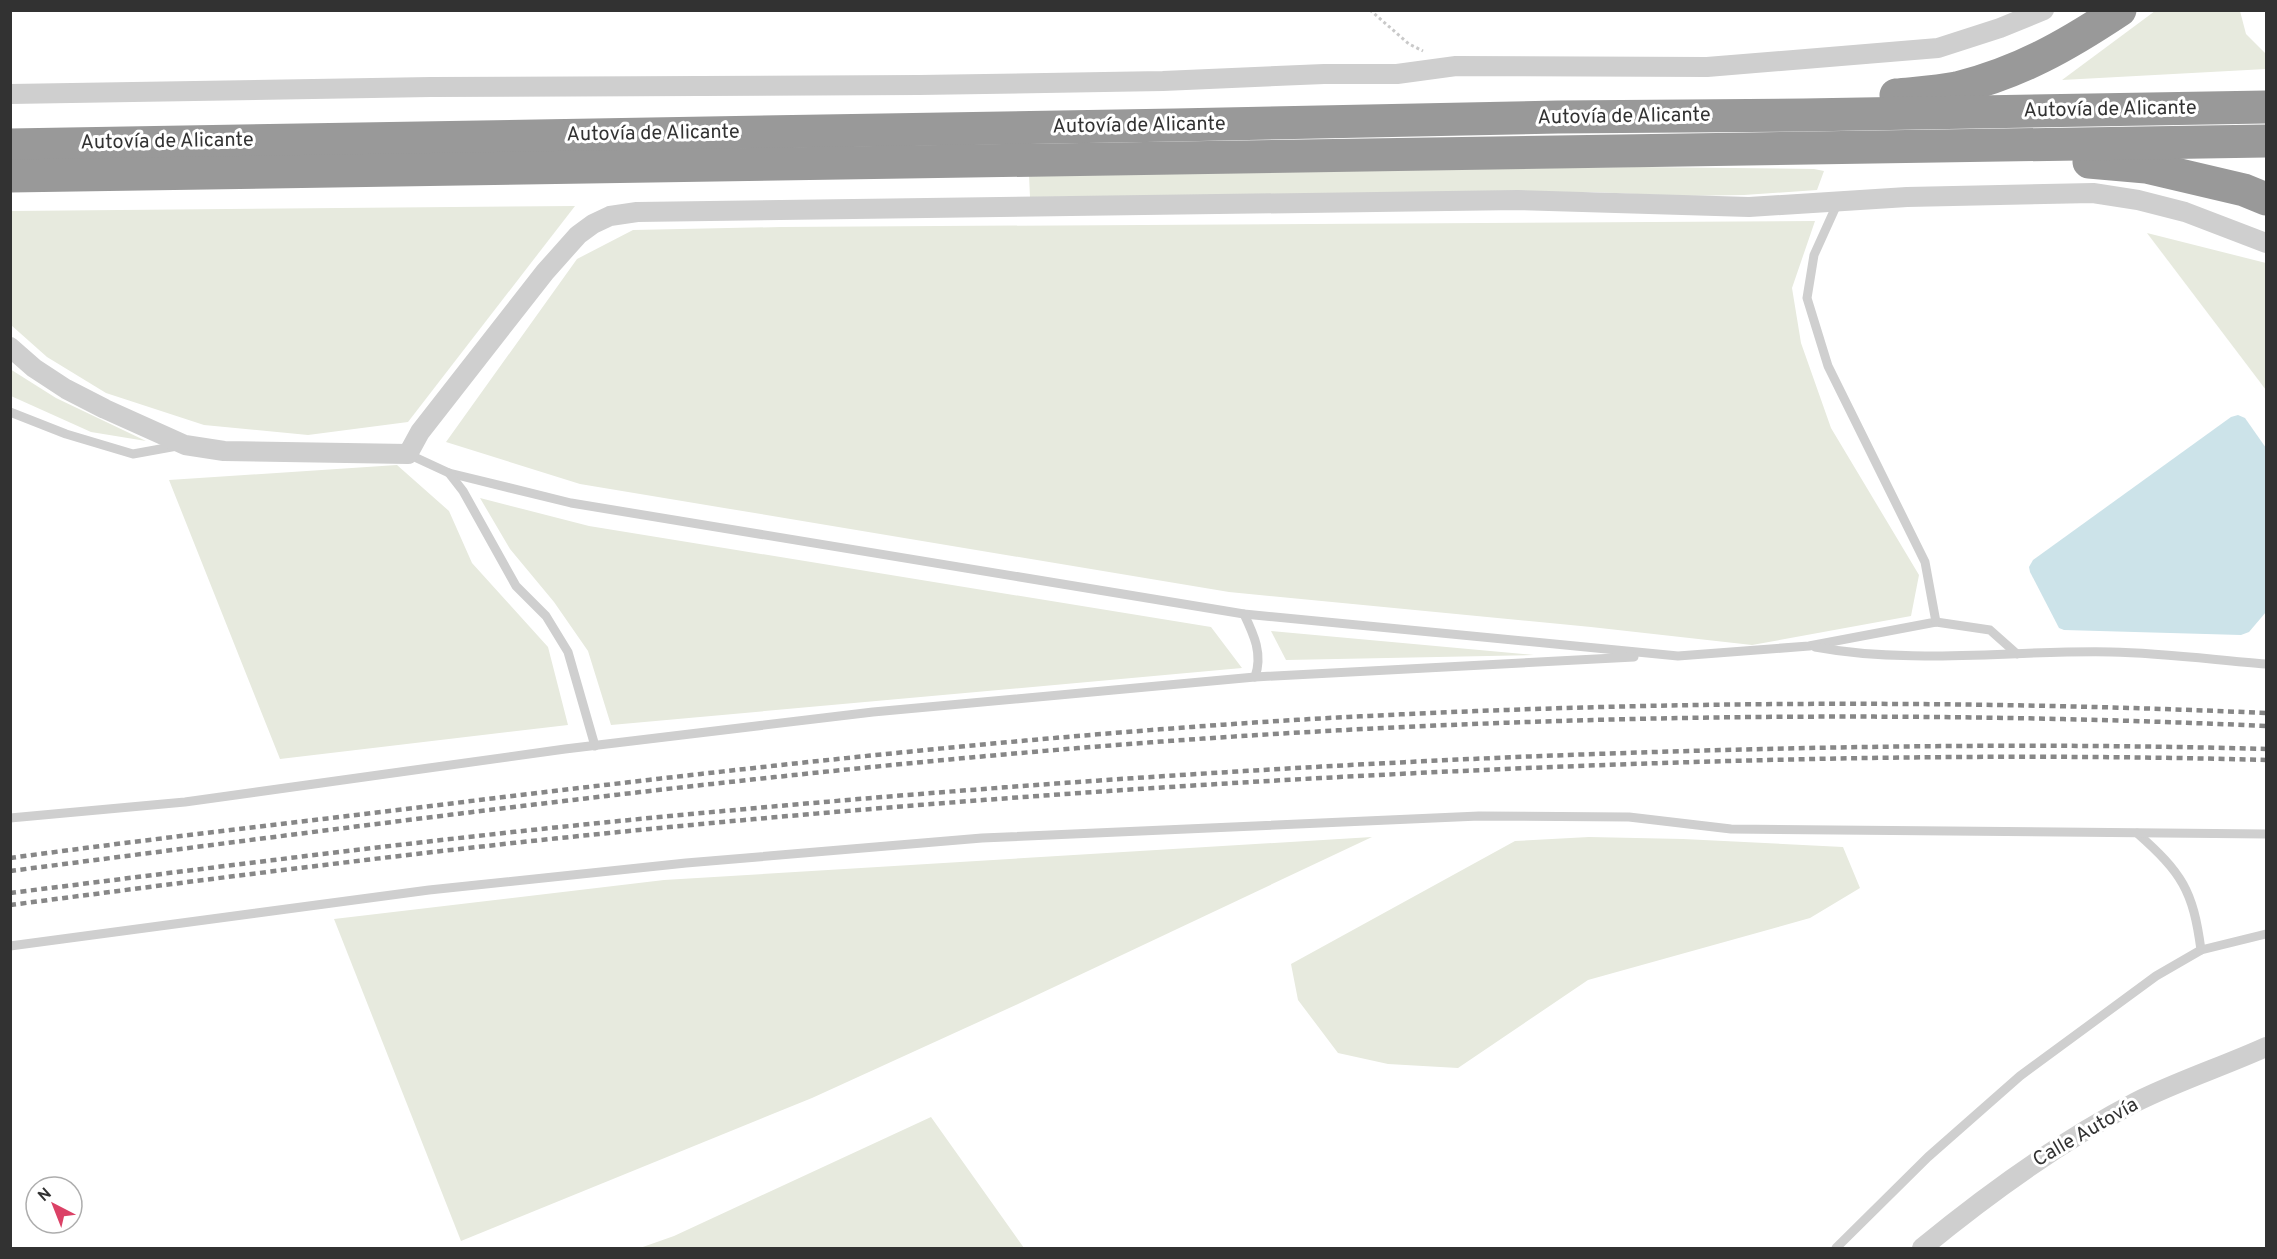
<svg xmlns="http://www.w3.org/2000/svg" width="2277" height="1259" font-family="Overpass,sans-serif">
<rect width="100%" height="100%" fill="#fff"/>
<g fill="#e7eade">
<polygon points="2155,11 2240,11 2246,34 2266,54 2266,69 2062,80"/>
<polygon points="1638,167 1814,169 1824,171 1817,190 1744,195 1681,196 1593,192 1030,197 1029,175"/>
<polygon points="575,206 408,422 308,435 204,425 106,393 47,357 11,325 11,211"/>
<polygon points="1815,221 1792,288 1801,343 1831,428 1919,575 1911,616 1752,645 1591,627 1229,592 580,484 446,442 577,259 633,230 781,227"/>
<polygon points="2147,233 2266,263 2266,390"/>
<polygon points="10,369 56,398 146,441 91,432 11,396"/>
<polygon points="397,465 449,511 472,563 548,647 568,725 280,759 169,480"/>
<polygon points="480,498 589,526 1211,627 1242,668 611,725 588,651 554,602 510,549"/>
<polygon points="1271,631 1534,655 1286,660"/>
<polygon points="1372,837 1018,1004 812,1098 461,1241 334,919 664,880"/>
<polygon points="1589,837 1683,839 1843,847 1860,888 1810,918 1588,980 1458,1068 1388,1064 1338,1053 1298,1000 1291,964 1515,841"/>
<polygon points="931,1117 1024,1248 640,1248 674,1236"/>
</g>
<polygon fill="#cce3e9" points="2238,415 2245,418 2266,448 2266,612 2249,632 2241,635 2064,630 2059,628 2030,572 2029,567 2033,560 2231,417"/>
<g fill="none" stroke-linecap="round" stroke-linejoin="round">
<polyline stroke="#c9c9c9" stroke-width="3" stroke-dasharray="3 3" stroke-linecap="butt" points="1370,10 1409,44 1423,51"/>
<g stroke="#cfcfcf" stroke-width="9">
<polyline points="10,412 66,434 133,454 177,446"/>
<polyline points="408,454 449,473 571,503 1244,614 1678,656 1809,646 1936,622 1925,562 1828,366 1807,298 1814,255 1838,202"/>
<polyline points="449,473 463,491 516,586 546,616 568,652 595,746"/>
<path d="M 1244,614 C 1254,635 1263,654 1255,677"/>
<polyline points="1936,622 1990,630 2017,654"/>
<path d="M 1815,647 C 1912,665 2013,650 2111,652 C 2163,653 2215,660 2266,664"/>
<polyline points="10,818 185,802 565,749 873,712 1255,677 1634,657"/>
<path d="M 2137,833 C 2182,873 2193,890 2201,950"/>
<polyline points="10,946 429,890 686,863 982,838 1479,816 1629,817 1731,829 2266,834"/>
<polyline points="1836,1248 1928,1157 2020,1076 2156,976 2201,950 2266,934"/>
</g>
<g stroke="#cfcfcf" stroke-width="20">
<polyline points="10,94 431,87 919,85 1163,81 1324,74 1397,74 1456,66 1707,67 1938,48 2000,28 2044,10"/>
<polyline points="10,347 34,368 66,389 105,409 185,445 224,451 408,454 420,432 545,272 578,235 593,224 610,216 637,212 1518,200 1749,207 1907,197 2093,193 2138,200 2185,212 2266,243"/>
<path d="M 1922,1248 C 1989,1193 2059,1142 2136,1102 C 2178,1081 2224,1066 2266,1047"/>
</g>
<g stroke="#999" stroke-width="33">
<path d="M 1896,95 C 1916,93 1937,92 1957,88 C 2020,72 2066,46 2120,10"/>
<polyline points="10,145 1175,125 1558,117 1804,115 2266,107"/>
<polyline points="2089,162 2146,167 2244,190 2266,199"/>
<polyline points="10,176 2266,141"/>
</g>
<g stroke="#878787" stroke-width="4.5" stroke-dasharray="6 4.5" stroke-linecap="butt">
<path d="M 10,858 C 142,840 274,825 406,809 C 707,772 1008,737 1311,719 C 1629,701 1948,699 2266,713"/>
<path d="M 10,871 C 383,823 755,773 1129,744 C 1508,715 1888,709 2266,726"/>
<path d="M 10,893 C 210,868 409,842 609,822 C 911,792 1213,770 1516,757 C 1766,747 2016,742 2266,749"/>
<path d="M 10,905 C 210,879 409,853 609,833 C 907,803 1206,782 1505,769 C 1759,758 2012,753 2266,760"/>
</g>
</g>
<g text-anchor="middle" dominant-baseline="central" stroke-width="6" stroke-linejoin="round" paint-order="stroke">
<g font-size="20" fill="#323232" stroke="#fff">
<text transform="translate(2110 110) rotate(-1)">Autovía de Alicante</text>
<text transform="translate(1624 117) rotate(-1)">Autovía de Alicante</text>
<text transform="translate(1139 126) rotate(-1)">Autovía de Alicante</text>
<text transform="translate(653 134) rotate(-1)">Autovía de Alicante</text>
<text transform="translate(167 142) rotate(-1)">Autovía de Alicante</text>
<text transform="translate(2086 1133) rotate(-30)">Calle Autovía</text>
</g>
</g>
<rect width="2277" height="1259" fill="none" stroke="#323232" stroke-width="24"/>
<g transform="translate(54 1205) rotate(318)"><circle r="28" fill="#ffffff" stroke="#adadad" stroke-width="1.5"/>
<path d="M0-4.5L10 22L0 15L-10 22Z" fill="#db4166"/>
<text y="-9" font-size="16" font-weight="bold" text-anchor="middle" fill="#323232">N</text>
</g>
</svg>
